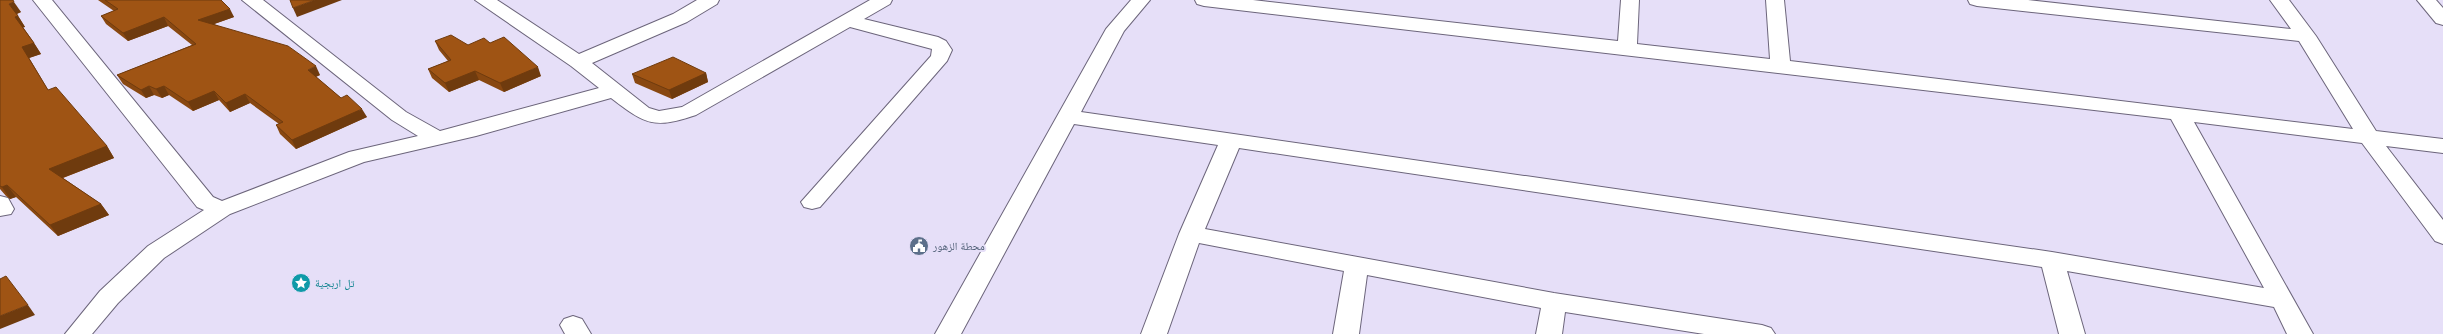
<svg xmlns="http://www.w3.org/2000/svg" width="2443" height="334" font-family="'Libre Baskerville','Noto Naskh Arabic',serif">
<rect width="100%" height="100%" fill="#e6dff8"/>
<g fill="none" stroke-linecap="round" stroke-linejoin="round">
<defs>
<g id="minor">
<path d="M 33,0 L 52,0 L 213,197 L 222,201 L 349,152 L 418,136 L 392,120 L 242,0 L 263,0 L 406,112 L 440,131 L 599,88 L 571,66 L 475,0 L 497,0 L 579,54 L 673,14 L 697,0 L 719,0 L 717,4 L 687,22 L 592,63 L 649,108 L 659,111 L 682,107 L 870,0 L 892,0 L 890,4 L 864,19 L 938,37 L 946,41 L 952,50 L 947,61 L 820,207 L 812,209 L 804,207 L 801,202 L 931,56 L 932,49 L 850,27 L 696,115 C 654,129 646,125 611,98 L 476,136 L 364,162 L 230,214 L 164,258 L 118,303 L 92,334 L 65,334 L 100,291 L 148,246 L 204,210 L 197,207 Z"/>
<polygon points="1131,0 1150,0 1124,31 1081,112 2052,252 2264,288 2171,119 1204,6 1197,4 1195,0 1253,0 1618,41 1621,0 1639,0 1637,44 1770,59 1766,0 1784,0 1790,61 2353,129 2299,41 1977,6 1970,4 1968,0 2028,0 2291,29 2270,0 2289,0 2316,36 2376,131 2443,139 2443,153 2386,146 2443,220 2443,244 2435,241 2362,143 2194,122 2313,334 2287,334 2274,307 2067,271 2085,334 2059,334 2042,267 1239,148 1205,229 1554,293 1762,325 1771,328 1775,334 1704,334 1565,312 1562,334 1536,334 1541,308 1367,275 1359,334 1333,334 1344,271 1199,243 1167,334 1141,334 1179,234 1218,145 1074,124 961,334 935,334 1106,29"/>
<polygon points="2417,0 2436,0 2443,8 2443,25 2436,23"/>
<polygon points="0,196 8,198 14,209 11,214 0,216"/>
<polygon points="573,316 582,319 591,334 565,334 560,325 564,319"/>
</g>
</defs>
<use href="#minor" stroke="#6c657b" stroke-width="2"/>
<use href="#minor" fill="#fff" fill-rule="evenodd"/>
</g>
<g fill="#894811">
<polygon points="0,0 21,12 17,14 25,27 23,27 34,43 41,54 29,58 48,90 107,146 114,158 63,178 101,204 109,215 58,236 16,197 10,199 6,196 0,189"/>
<polygon points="98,0 221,0 234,17 214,24 320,75 316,77 341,98 367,117 296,149 280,134 276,125 279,124 250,103 230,112 219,100 193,111 169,95 162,98 154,95 146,98 123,84 117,75 192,45 168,26 128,41 106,24 101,16 114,11"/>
<polygon points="435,41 468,45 490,43 541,76 504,92 479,80 449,92 432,78 428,69 448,61 439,50"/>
<polygon points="706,73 708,82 672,99 635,83 632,74"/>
</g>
<g fill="#6f3b0e">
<polygon points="315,0 342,0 297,17 293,8"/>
<polygon points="14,2 21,12 16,14 9,4"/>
<polygon points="230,9 234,17 203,28 198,20"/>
<polygon points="18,16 25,27 22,28 15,17"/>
<polygon points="164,17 168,26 128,41 123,33"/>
<polygon points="34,43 41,54 29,58 55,101 22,47"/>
<polygon points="316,66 320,75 312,78 308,70"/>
<polygon points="538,67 541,76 504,92 500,83"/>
<polygon points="475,71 479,80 449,92 445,83"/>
<polygon points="706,73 708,82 672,99 669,90"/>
<polygon points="149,86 154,95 146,98 141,90"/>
<polygon points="164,86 169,95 162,98 156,89"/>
<polygon points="214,91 219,100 193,111 188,102"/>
<polygon points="245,94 250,103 230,112 226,103"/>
<polygon points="362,109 367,117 296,149 292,140"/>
<polygon points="107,146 114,158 57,180 49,169"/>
<polygon points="7,185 16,197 10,199 2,187"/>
<polygon points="101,204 109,215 58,236 50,225"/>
<polygon points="28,305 35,315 0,329 0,316"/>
</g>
<g fill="#9f5414" stroke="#6f3b0e">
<polygon points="0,0 13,0 14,2 9,4 18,16 15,17 34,43 22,47 48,90 56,87 107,146 49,169 101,204 50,225 7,185 2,187 0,186"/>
<polygon points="105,0 221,0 230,9 198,20 288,46 316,66 308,70 341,98 347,95 362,109 292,140 276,125 283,122 245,94 226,103 214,91 188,102 164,86 156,89 149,86 141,90 117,75 196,44 164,17 123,33 101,16 118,9"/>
<polygon points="290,0 315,0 293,8"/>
<polygon points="451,35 468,45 484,38 490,43 504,37 538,67 500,83 475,71 445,83 428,69 451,60 435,41"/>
<polygon points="673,57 706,73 669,90 632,74"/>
<polygon points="6,276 28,305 0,316 0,279"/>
</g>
<defs>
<symbol id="civic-disc" viewBox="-11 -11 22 22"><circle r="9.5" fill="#5c6f8a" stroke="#e6dff8"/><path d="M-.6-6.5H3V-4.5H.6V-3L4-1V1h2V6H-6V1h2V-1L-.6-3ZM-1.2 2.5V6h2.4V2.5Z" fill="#fff"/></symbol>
<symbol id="sight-disc" viewBox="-11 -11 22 22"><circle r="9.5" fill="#0f9aa8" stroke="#e6dff8"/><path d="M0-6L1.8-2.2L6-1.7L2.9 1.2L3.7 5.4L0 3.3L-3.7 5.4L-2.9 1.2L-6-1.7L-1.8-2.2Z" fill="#fff"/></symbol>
</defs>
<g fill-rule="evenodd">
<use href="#civic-disc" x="908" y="235" width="22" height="22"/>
<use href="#sight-disc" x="290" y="272" width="22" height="22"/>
</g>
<g text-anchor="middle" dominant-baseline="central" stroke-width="4" stroke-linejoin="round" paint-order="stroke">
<g font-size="11" fill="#4e5e75" stroke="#e6dff8" text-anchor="start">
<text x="933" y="246">محطة الزهور</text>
</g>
<g font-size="11" fill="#0d838f" stroke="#e6dff8" text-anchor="start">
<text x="315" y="283">تل اربجية</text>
</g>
</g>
</svg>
